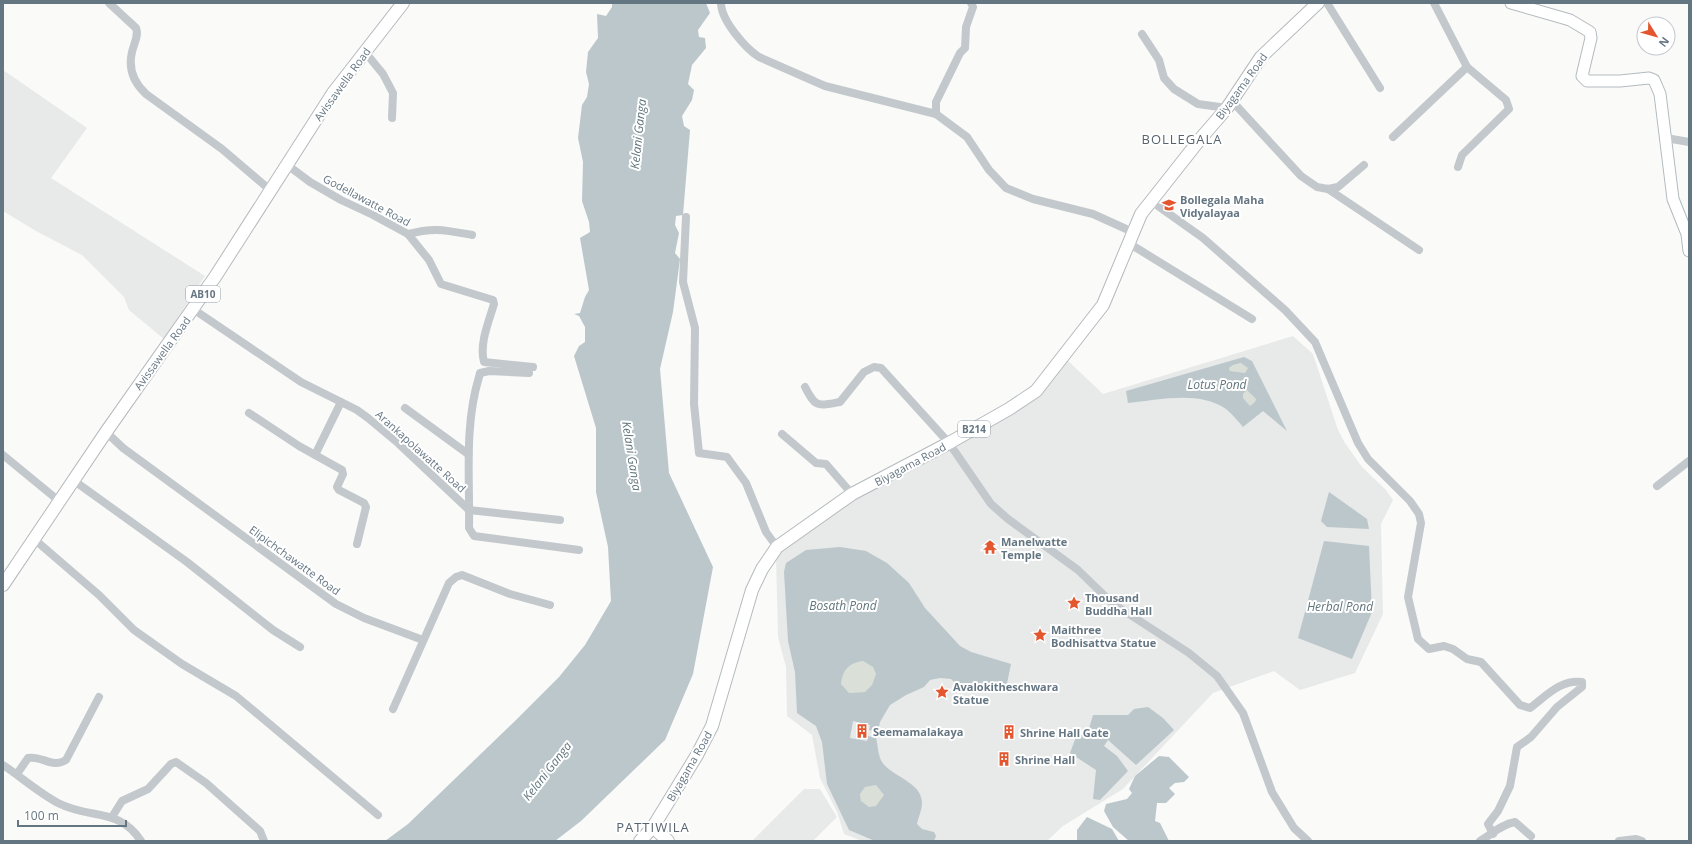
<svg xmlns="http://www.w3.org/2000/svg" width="1692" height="844" font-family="'Open Sans',sans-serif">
<rect width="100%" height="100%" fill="#fafaf8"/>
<g fill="#e8e9e9">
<polygon points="3,70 87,128 51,178 205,276 164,339 129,310 124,297 82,255 36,231 3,211"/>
<polygon points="1293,336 1313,354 1338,430 1345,443 1362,467 1386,490 1393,500 1381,524 1383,614 1355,673 1300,690 1274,671 1213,693 1123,789 1063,826 1047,841 862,841 844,834 837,812 820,778 812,735 787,716 786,667 778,637 776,555 853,496 1010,411 1065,358 1103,394"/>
<polygon points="804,789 820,789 837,817 813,841 752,841"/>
</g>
<g fill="#dadfd7">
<polygon points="1242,363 1248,368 1245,373 1230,371 1229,368 1233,365"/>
<polygon points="1247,389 1256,399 1255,402 1250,406 1243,398 1243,394"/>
<path d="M 863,661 L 873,667 L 876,674 L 872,685 L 866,692 L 849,693 L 841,684 C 843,669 847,663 863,661 Z"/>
<polygon points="876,785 884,795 876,807 869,807 861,801 860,794 865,787"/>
</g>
<g fill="#bbc7cb" fill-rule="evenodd">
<polygon points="612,3 706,3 710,13 698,30 699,37 705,38 706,48 692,65 688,84 694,90 692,100 682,116 684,126 690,130 683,215 676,216 675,225 679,233 675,253 680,259 673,312 660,369 669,473 713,567 693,674 665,740 581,821 555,841 385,841 408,824 516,720 559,677 585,645 611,601 608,547 596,492 596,428 574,356 579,346 585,342 585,327 579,316 574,314 580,313 585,297 589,290 580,238 590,232 589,222 582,201 583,162 578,138 582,105 587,97 589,84 586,72 588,52 598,38 597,14 606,16 612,7"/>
<path d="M 1244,357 L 1252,361 L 1287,431 L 1263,411 L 1243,427 C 1238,421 1232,414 1226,409 C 1200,390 1157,400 1128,403 L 1126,391 ZM 1241,363 L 1248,368 L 1245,373 L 1230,371 L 1229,368 L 1233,365 ZM 1247,390 L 1256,399 L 1255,402 L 1250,406 L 1243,398 L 1243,394 Z"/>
<polygon points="1329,492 1367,519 1369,529 1327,527 1321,521"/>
<polygon points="1324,541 1369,546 1372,612 1352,659 1298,638"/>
<path d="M 840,547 L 866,551 L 887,563 L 909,583 L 925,608 L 960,646 L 971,652 L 1011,664 L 1005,693 L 972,684 L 969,688 L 959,687 L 951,679 L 940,678 L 930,680 L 924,687 L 906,695 L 890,705 L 880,722 L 878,732 L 869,730 L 870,725 L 853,721 L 850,738 L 867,741 L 868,736 L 876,738 C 878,745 878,756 882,762 C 892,777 922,782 922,803 C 922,810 918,818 917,824 L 922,829 L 934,832 L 936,836 L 934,841 L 875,841 L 849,830 L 827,784 L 822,742 L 816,726 L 797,713 L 795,672 L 788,641 L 784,572 L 786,563 L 806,550 ZM 863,661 L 873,667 L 876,674 L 872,685 L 865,692 L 849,693 L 841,684 C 843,670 848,663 863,661 ZM 876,785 L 884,795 L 876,806 L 869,807 L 861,801 L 860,794 L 865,787 Z"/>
<polygon points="1148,707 1163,718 1174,730 1136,765 1108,740 1104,746 1117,756 1128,771 1100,800 1093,799 1096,770 1070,753 1076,737 1088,732 1093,715 1128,715 1134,709"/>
<polygon points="1159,756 1169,757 1189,777 1184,782 1175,783 1169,788 1175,794 1166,803 1157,803 1155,821 1160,823 1169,841 1129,841 1113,827 1104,811 1106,804 1127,799 1132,793 1129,789 1135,776"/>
<polygon points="1087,817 1112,829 1119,841 1077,841 1077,830"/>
</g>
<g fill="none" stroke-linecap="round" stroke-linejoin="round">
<defs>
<polyline id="secondary" points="1511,3 1570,20 1590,32 1591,38 1582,76 1587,81 1620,81 1649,78 1654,80 1660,94 1673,199 1687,234 1689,251"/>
<g id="primary">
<polyline points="3,585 106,432 215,277 333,93 403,3"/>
<polyline points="653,827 668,841"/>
<polyline points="640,841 653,827 697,755 712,726 752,590 762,569 777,547 852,494 949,443 1009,409 1036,391 1103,305 1141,214 1201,138 1227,108 1261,57 1318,3"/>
</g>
</defs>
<use href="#secondary" stroke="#b3babf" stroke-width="13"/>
<use href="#primary" stroke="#b5babe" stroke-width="14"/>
<g stroke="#c3c8cc" stroke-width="8">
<path d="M 109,3 L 136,28 C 139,36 134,43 132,52 C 128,69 134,83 146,94 L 222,149 L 270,190"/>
<path d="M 721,3 C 721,20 745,48 759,57 L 825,86 L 936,114 L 967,137 L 989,170 L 1006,188 L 1033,199 L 1093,214 L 1135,233"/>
<polyline points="1327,3 1380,88"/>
<polyline points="1434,3 1467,67 1506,100 1509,109 1462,155 1458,167"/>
<polyline points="1142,34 1159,60 1164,78 1174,89 1198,104 1227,108"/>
<polyline points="365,52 383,74 393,93 392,118"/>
<polyline points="1232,101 1301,176 1317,187 1328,189 1338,187 1364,165"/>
<polyline points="936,114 936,102 960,53 965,48 966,27 973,7 971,3"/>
<polyline points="1393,137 1467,67"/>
<polyline points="1666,138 1689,142"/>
<path d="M 286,164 L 310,182 L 341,200 L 373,215 L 408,234 L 429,260 L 441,284 L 493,300 L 494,304 C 489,321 479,344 484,362 L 533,367"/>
<polyline points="1328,189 1419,250"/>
<path d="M 1151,201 L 1203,238 L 1285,310 L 1315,342 L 1358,443 L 1368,459 L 1410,501 L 1419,514 L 1421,523 L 1408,597 L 1418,639 L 1429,649 L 1444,646 L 1453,649 L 1467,659 L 1481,662 L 1520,705 L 1530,708 C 1546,696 1561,679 1582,682 L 1582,687 L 1557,707 L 1531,737 L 1517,747 L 1510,786 L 1498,811 L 1488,824 L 1493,834"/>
<polyline points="686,217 683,282 695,328 694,404 699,453 727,457 746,483 766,532 777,547"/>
<path d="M 408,234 C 434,227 445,230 472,235"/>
<polyline points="1130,244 1252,319"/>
<polyline points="193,309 301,382 357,410 368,418 398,443 469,510"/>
<path d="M 529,373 L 489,371 L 480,373 L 479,377 C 464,426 470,478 469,528 L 474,536 L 579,550"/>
<path d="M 805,387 C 816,408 817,406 840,402 L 864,372 L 874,367 L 881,368 L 949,443 L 991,504 L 1008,519 L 1078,570 L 1112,603 L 1189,653 L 1217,676 L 1243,713 L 1272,792 L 1294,828 L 1308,841"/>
<polyline points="405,408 468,454"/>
<polyline points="249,413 299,446 342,470 343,474 337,487 339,490 364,503 366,507 357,544"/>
<polyline points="106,432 123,448 164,478 336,604 364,618 423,640"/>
<polyline points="782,434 816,463 826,464 852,494"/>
<polyline points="3,455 59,501"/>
<polyline points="315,455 341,402"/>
<polyline points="73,480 187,562 273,630 300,647"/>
<polyline points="1657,486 1689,461"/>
<polyline points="469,510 560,520"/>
<polyline points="34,539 99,595 134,630 182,664 236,696 378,815"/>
<polyline points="393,709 449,583 456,577 462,575 510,594 550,605"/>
<path d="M 3,765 C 21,777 39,793 58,803 C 91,820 119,807 141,841"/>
<path d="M 17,774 L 28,758 C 42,755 52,769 66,760 L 99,697"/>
<polyline points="112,817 122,801 148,789 171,764 176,762 206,783 260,831 264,841"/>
<path d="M 1480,841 C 1492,834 1502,824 1515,822 L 1531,836"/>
<polyline points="1619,841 1636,839 1642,841"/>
</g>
<use href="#secondary" stroke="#fff" stroke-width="11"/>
<use href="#primary" stroke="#fff" stroke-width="12"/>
</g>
<defs>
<symbol id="school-bare" viewBox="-9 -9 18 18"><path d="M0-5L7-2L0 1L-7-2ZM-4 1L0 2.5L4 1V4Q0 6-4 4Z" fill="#e4572e" stroke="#fff" stroke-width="2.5" paint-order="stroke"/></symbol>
<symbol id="temple-bare" viewBox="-9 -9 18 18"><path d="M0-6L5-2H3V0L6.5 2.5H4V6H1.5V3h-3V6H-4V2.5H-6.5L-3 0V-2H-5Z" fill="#e4572e" stroke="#fff" stroke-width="2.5" paint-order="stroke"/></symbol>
<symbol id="sight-bare" viewBox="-9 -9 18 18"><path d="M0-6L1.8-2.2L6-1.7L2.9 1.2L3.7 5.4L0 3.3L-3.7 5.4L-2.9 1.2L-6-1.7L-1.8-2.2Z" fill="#e4572e" stroke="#fff" stroke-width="2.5" paint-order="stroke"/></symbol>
<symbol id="building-bare" viewBox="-9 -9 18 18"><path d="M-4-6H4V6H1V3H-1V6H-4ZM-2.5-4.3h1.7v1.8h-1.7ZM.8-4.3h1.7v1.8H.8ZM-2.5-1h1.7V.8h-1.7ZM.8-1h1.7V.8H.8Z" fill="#e4572e" stroke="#fff" stroke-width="2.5" paint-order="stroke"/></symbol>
</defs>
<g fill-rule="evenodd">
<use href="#school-bare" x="1159" y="195" width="20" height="20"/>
<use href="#temple-bare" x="980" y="537" width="20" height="20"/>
<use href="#sight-bare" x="1064" y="593" width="20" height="20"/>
<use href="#sight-bare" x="1030" y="625" width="20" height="20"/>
<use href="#sight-bare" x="932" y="682" width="20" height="20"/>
<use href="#building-bare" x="852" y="721" width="20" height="20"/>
<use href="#building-bare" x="999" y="722" width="20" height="20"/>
<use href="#building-bare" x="994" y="749" width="20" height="20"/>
</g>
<g text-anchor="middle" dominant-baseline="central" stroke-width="4" stroke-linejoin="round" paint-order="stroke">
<g fill="#fff" stroke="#939fa8" stroke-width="1">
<rect x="186" y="286" width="34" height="16" rx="3"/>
<rect x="958" y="421" width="32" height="16" rx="3"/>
</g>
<g font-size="10" font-weight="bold" fill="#657683">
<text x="203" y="294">AB10</text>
<text x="974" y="429">B214</text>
</g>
<g font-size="11" fill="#657683" stroke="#fff">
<text transform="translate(342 84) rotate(-54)">Avissawella Road</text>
<text transform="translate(1241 86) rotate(-54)">Biyagama Road</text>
<text transform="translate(367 200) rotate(28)">Godellawatte Road</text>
<text transform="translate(162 353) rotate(-54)">Avissawella Road</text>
<text transform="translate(421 451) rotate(42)">Arankapolawatte Road</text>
<text transform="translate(910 464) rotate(-28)">Biyagama Road</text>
<text transform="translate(295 560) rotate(36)">Elipichchawatte Road</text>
<text transform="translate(689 766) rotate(-60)">Biyagama Road</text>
</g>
<g font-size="11" font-weight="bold" fill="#657683" stroke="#fff" text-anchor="start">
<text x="1180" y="199">Bollegala Maha<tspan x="1180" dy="13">Vidyalayaa</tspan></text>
<text x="1001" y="541">Manelwatte<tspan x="1001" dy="13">Temple</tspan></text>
<text x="1085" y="597">Thousand<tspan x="1085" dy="13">Buddha Hall</tspan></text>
<text x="1051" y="629">Maithree<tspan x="1051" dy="13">Bodhisattva Statue</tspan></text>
<text x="953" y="686">Avalokitheschwara<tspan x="953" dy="13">Statue</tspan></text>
<text x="873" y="731">Seemamalakaya</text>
<text x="1020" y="732">Shrine Hall Gate</text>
<text x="1015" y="759">Shrine Hall</text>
</g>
<g font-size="12" font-style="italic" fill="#60757c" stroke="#fff">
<text transform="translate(638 134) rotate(-84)">Kelani Ganga</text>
<text x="1217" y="384">Lotus Pond</text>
<text transform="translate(632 456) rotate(81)">Kelani Ganga</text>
<text x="843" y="605">Bosath Pond</text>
<text x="1340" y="606">Herbal Pond</text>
<text transform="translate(547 771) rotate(-52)">Kelani Ganga</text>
</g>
<g font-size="13" letter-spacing="1" fill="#57646e" stroke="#fff">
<text x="1182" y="139">BOLLEGALA</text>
<text x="653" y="827">PATTIWILA</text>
</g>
</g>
<rect width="1692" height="844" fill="none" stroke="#657683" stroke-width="8"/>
<g transform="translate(1656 36) rotate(127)"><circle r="19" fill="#ffffff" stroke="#c1c8cd"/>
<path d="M0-3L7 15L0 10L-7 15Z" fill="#e4572e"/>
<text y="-6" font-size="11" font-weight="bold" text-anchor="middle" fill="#657683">N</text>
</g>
<path d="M18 820v6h108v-6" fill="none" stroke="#657683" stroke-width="2"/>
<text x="24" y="820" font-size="12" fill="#657683" stroke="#ffffff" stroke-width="3" paint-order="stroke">100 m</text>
</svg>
